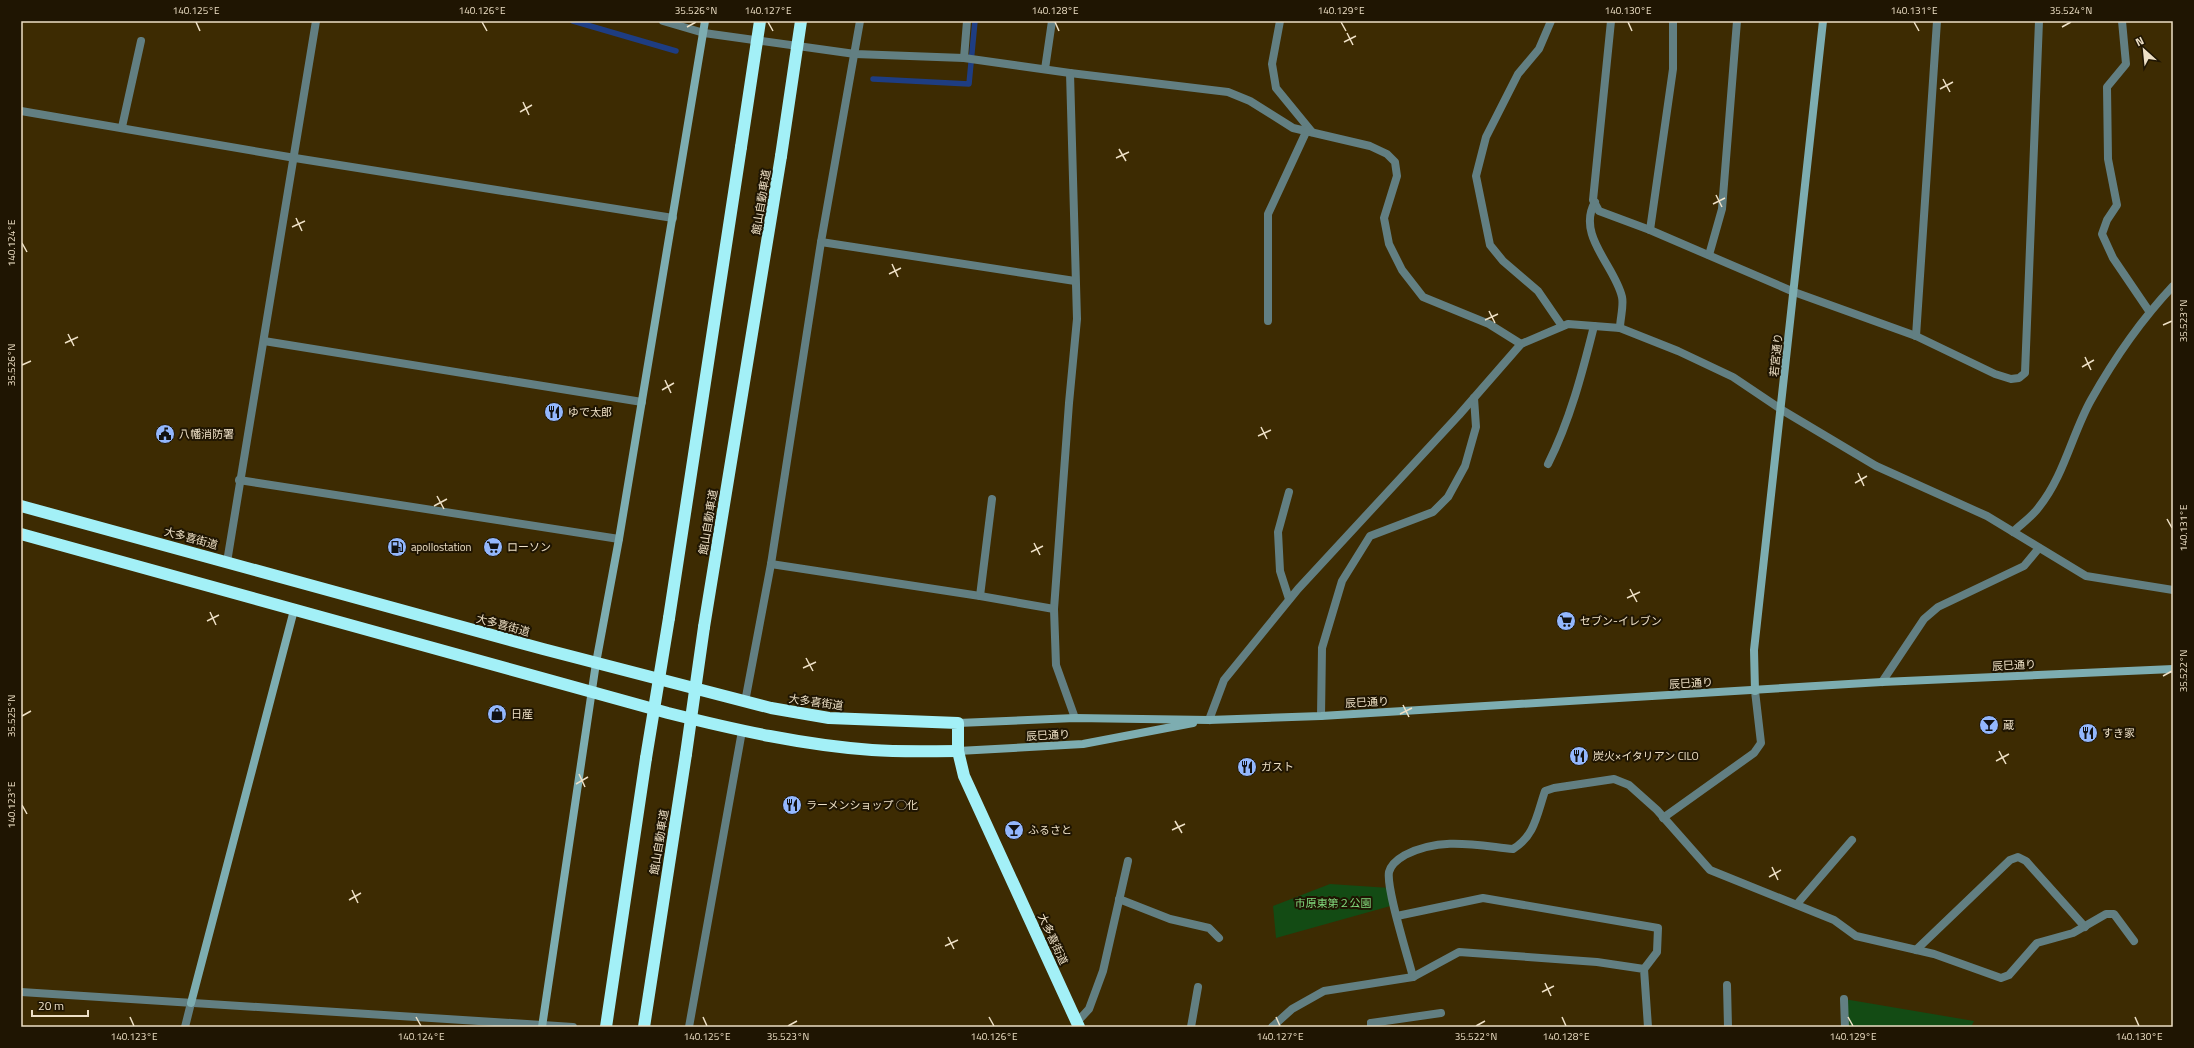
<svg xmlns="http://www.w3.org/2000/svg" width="2194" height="1048" font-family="'Titillium Web','Noto Sans JP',sans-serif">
<rect width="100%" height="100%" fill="#3d2b02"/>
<g fill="#134b14">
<polygon points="1330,884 1390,888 1394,905 1276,938 1273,906"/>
<polygon points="1844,999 1974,1021 1971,1027 1845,1027"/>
</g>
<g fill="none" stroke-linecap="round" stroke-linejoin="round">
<g stroke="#1e3d82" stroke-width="5.5">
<polyline points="573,21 676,51"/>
<polyline points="873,79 969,84 975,21"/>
</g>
<polyline stroke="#627f82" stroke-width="8" points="1371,1023 1441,1013"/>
<g stroke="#627f82" stroke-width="8">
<polyline points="663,21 704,33 855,54 964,58 1070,73 1228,92 1250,101 1293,128 1370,146 1387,154 1395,162 1397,176 1384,218 1389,244 1402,270 1423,297 1489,324 1521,344"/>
<polyline points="1280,21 1272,64 1276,88 1312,132"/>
<polyline points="1551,21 1539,49 1518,74 1486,137 1476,176 1490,245 1503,261 1538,291 1562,326"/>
<polyline points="1611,21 1593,200 1599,211 1650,230 1794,292 1916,336 1995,374 2011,379 2019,378 2025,373 2039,21"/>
<polyline points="2122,21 2126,64 2107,87 2108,159 2117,205 2107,220 2102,234 2113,258 2149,311"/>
<polyline points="964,58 967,21"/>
<polyline points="1045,69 1052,21"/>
<polyline points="1070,73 1077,319 1069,403 1054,609 1056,665 1075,718"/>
<polyline points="21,111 295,158 673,218"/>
<polyline points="122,127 141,41"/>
<path d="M 1595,202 C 1576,235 1615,266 1622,297 C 1624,306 1620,319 1620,328"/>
<polyline points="1650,230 1673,69 1673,21"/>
<polyline points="821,242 1075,281"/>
<polyline points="1709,255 1722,209 1737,21"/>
<polyline points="1268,321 1268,214 1307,130"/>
<polyline points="1916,336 1937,21"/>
<polyline points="264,341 642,402"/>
<path d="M 1548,464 C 1570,420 1582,374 1594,326"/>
<polyline points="239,480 619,539"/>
<path d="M 2013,532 C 2021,524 2032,517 2039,507 C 2064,476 2072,434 2091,400 C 2114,359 2141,320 2173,286"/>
<polyline points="227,562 316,21"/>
<polyline points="771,564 980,596 1054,609"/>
<polyline points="980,596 992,499"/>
<polyline points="1289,599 1280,571 1278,532 1289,492"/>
<polyline points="1882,682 1924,619 1938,607 2024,566 2039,548"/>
<polyline points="745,702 771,564 821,242 860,21"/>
<polyline points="1321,716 1322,648 1342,581 1370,536 1433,512 1448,497 1465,466 1476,427 1474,398"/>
<polyline points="1209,720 1224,680 1298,589 1459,415 1521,344 1568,324 1620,328 1678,351 1733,377 1782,410 1876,466 1987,516 2086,576 2173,590"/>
<polyline points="1663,818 1754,753 1761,743 1755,691"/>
<polyline points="1119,899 1170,919 1209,928 1219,938"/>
<polyline points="1797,904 1852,840"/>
<polyline points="1397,916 1483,898 1658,928 1657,952 1644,969"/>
<polyline points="1916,950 2010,860 2018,857 2026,861 2085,927"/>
<path d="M 1413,977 C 1408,957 1386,889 1389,872 C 1391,864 1398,859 1405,855 C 1441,837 1474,845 1513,849 C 1535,836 1537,814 1545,791 L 1554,788 L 1614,779 L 1629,785 L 1657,810 L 1710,870 L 1834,920 L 1856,936 L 1934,954 L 2001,978 L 2009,975 L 2037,943 L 2073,933 L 2106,914 L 2114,914 L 2134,941"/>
<polyline points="1727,985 1728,1027"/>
<polyline points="21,992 573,1027"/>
<polyline points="1844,999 1845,1027"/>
<polyline points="1077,1022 1089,1009 1103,971 1128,861"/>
<polyline points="1371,1023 1371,1027"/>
<polyline points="185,1027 191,1003"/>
<polyline points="689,1027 742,731"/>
<polyline points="1191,1027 1198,987"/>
<polyline points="1272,1027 1292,1009 1324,991 1413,977 1459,952 1597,962 1644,969 1648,1027"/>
</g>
<g stroke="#7dadb1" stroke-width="8">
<polyline points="1755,691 1754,650 1823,21"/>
<polyline points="958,723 1075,718 1209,720 1321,716 1882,682 2173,669"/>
<polyline points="958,751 1083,744 1193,723"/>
<polyline points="191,1003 294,610"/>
<polyline points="542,1027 596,663 619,539 705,21"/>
</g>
<g stroke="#a3f0f7" stroke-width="12">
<polyline points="21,506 543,649 771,708 829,718 958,723 958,751 964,776 1079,1027"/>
<path d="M 21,534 L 668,713 C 736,730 803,745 872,750 C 901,752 929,751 958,751"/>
<polyline points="669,618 741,147"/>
<polyline points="704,627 781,156"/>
<polyline points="606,1027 646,758"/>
<polyline points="644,1027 686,754"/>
</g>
<g stroke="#a3f0f7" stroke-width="12">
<polyline points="741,147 760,21"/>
<polyline points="781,156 801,21"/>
<polyline points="686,754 704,627"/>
<polyline points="646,758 669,618"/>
</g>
</g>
<path fill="none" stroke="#eee0c6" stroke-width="1.5" d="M 196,22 L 200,31M 482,22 L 487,31M 768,22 L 773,31M 1055,22 L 1059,31M 1341,22 L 1346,31M 1628,22 L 1632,31M 1914,22 L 1919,31M 687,27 L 696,22M 2062,27 L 2071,22M 1347,33 L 1353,45M 1344,42 L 1356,36M 1943,79 L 1950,92M 1940,89 L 1953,82M 523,102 L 529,115M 520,112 L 532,105M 1119,149 L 1126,161M 1116,158 L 1129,152M 1716,195 L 1722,207M 1713,204 L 1725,198M 296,218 L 302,231M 292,227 L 305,221M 22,243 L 27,252M 892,264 L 898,277M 889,274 L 901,268M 1489,311 L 1495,323M 1485,320 L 1498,314M 2163,325 L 2172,321M 68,334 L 74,346M 65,343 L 78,337M 2085,357 L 2091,370M 22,365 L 31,361M 2082,367 L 2094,360M 665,380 L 671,393M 662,390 L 674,383M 1261,427 L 1267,439M 1258,436 L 1271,430M 1858,473 L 1864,486M 1855,483 L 1867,476M 437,496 L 444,509M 434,506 L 447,499M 2167,519 L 2172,528M 1034,543 L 1040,555M 1031,552 L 1043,546M 1630,589 L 1637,602M 1627,598 L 1640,592M 210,612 L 216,625M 207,621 L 219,615M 806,658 L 813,671M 803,668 L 816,662M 2163,676 L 2172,671M 1403,705 L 1409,717M 1400,714 L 1412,708M 22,716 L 31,711M 1999,751 L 2006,764M 1996,761 L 2009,754M 579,774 L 585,787M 576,784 L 588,777M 22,805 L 27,814M 1175,821 L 1182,833M 1172,830 L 1185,824M 1772,867 L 1778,880M 1769,877 L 1781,870M 352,890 L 358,903M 349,900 L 361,893M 948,937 L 954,949M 945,946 L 958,940M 1545,983 L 1551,996M 1542,992 L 1554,986M 130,1017 L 134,1026M 416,1017 L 421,1026M 703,1017 L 707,1026M 989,1017 L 994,1026M 1276,1017 L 1280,1026M 1562,1017 L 1566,1026M 1848,1017 L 1853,1026M 2135,1017 L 2139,1026M 788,1026 L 797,1021M 1476,1026 L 1485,1021"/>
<defs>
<symbol id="restaurant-disc" viewBox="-11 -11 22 22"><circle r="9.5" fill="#93b7fd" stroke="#1f1502"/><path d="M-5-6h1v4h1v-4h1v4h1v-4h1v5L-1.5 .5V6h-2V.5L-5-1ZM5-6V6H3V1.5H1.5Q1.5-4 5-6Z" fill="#111"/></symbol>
<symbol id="civic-disc" viewBox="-11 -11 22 22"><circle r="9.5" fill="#93b7fd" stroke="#1f1502"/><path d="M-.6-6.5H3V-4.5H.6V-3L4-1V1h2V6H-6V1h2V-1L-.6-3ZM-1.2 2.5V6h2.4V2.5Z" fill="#111"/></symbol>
<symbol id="fuel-disc" viewBox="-11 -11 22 22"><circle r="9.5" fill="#93b7fd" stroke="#1f1502"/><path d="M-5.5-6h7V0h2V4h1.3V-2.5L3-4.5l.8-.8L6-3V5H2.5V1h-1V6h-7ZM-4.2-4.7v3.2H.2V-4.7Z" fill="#111"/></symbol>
<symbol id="supermarket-disc" viewBox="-11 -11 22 22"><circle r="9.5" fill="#93b7fd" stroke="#1f1502"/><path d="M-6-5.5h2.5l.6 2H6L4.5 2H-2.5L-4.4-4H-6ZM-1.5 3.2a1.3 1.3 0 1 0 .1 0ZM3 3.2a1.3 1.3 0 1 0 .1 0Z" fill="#111"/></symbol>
<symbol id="shop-disc" viewBox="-11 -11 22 22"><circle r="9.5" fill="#93b7fd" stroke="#1f1502"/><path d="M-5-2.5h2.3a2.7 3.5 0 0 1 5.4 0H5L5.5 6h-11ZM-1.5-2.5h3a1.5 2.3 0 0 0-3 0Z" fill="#111"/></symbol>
<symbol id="bar-disc" viewBox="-11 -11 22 22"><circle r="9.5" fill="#93b7fd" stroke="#1f1502"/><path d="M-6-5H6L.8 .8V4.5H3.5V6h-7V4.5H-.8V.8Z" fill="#111"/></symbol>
</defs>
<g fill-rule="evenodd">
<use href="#restaurant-disc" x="543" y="401" width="22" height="22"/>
<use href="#civic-disc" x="154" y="423" width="22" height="22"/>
<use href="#fuel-disc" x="386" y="536" width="22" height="22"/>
<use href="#supermarket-disc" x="482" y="536" width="22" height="22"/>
<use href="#supermarket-disc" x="1555" y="610" width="22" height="22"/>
<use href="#shop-disc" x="486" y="703" width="22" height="22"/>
<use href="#bar-disc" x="1978" y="714" width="22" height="22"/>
<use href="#restaurant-disc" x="2077" y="722" width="22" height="22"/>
<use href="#restaurant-disc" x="1568" y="745" width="22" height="22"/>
<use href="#restaurant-disc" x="1236" y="756" width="22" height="22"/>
<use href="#restaurant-disc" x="781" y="794" width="22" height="22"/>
<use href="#bar-disc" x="1003" y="819" width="22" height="22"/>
</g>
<g text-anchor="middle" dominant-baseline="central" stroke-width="4" stroke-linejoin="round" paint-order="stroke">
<g font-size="11" fill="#eee0c6" stroke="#1f1502">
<text transform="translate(761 202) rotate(-81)">館山自動車道</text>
<text transform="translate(1776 355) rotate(-84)">若宮通り</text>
<text transform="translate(708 522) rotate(-81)">館山自動車道</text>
<text transform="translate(191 538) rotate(15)">大多喜街道</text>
<text transform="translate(503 625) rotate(15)">大多喜街道</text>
<text transform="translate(2014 665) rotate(-3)">辰巳通り</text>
<text transform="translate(1691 683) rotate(-3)">辰巳通り</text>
<text transform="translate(816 702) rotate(8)">大多喜街道</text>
<text transform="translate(1367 702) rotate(-3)">辰巳通り</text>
<text transform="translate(1048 735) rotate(-3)">辰巳通り</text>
<text transform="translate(659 842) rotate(-81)">館山自動車道</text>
<text transform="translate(1053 939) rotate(65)">大多喜街道</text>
</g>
<g font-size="11" fill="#eee0c6" stroke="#1f1502" text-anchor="start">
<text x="568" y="412">ゆで太郎</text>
<text x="179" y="434">八幡消防署</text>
<text x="411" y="547">apollostation</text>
<text x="507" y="547">ローソン</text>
<text x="1580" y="621">セブン-イレブン</text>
<text x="511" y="714">日産</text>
<text x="2003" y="725">蔵</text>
<text x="2102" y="733">すき家</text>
<text x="1593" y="756">炭火×イタリアン CILO</text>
<text x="1261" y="767">ガスト</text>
<text x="806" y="805">ラーメンショップ ◯化</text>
<text x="1028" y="830">ふるさと</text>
</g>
<g font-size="11" fill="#81da7e" stroke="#1f1502">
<text x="1333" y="903">市原東第２公園</text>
</g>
</g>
<rect width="2194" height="1048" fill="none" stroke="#1f1502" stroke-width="44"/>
<g transform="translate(2144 50) rotate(333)" stroke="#1f1502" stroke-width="3" paint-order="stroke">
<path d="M0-3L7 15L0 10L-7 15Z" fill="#eee0c6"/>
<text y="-6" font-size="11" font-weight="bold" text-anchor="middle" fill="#eee0c6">N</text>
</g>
<path d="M32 1010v6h56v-6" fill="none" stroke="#eee0c6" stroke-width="2"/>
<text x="38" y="1010" font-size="12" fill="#eee0c6" stroke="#1f1502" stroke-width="3" paint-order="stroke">20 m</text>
<rect x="22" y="22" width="2150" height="1004" fill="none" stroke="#eee0c6" stroke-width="1.5"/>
<g font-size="10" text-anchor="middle" fill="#eee0c6">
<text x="196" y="14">140.125°E</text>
<text x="482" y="14">140.126°E</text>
<text x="696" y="14">35.526°N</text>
<text x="768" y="14">140.127°E</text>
<text x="1055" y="14">140.128°E</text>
<text x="1341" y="14">140.129°E</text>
<text x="1628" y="14">140.130°E</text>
<text x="1914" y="14">140.131°E</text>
<text x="2071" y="14">35.524°N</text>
<text transform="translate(11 243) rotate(-90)" y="4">140.124°E</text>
<text transform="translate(2183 321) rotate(-90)" y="4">35.523°N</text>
<text transform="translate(11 365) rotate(-90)" y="4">35.526°N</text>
<text transform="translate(2183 528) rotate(-90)" y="4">140.131°E</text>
<text transform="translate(2183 671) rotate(-90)" y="4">35.522°N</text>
<text transform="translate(11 716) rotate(-90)" y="4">35.525°N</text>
<text transform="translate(11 805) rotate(-90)" y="4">140.123°E</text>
<text x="134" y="1040">140.123°E</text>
<text x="421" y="1040">140.124°E</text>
<text x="707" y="1040">140.125°E</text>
<text x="788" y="1040">35.523°N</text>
<text x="994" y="1040">140.126°E</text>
<text x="1280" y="1040">140.127°E</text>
<text x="1476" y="1040">35.522°N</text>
<text x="1566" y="1040">140.128°E</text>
<text x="1853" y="1040">140.129°E</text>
<text x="2139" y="1040">140.130°E</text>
</g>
</svg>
